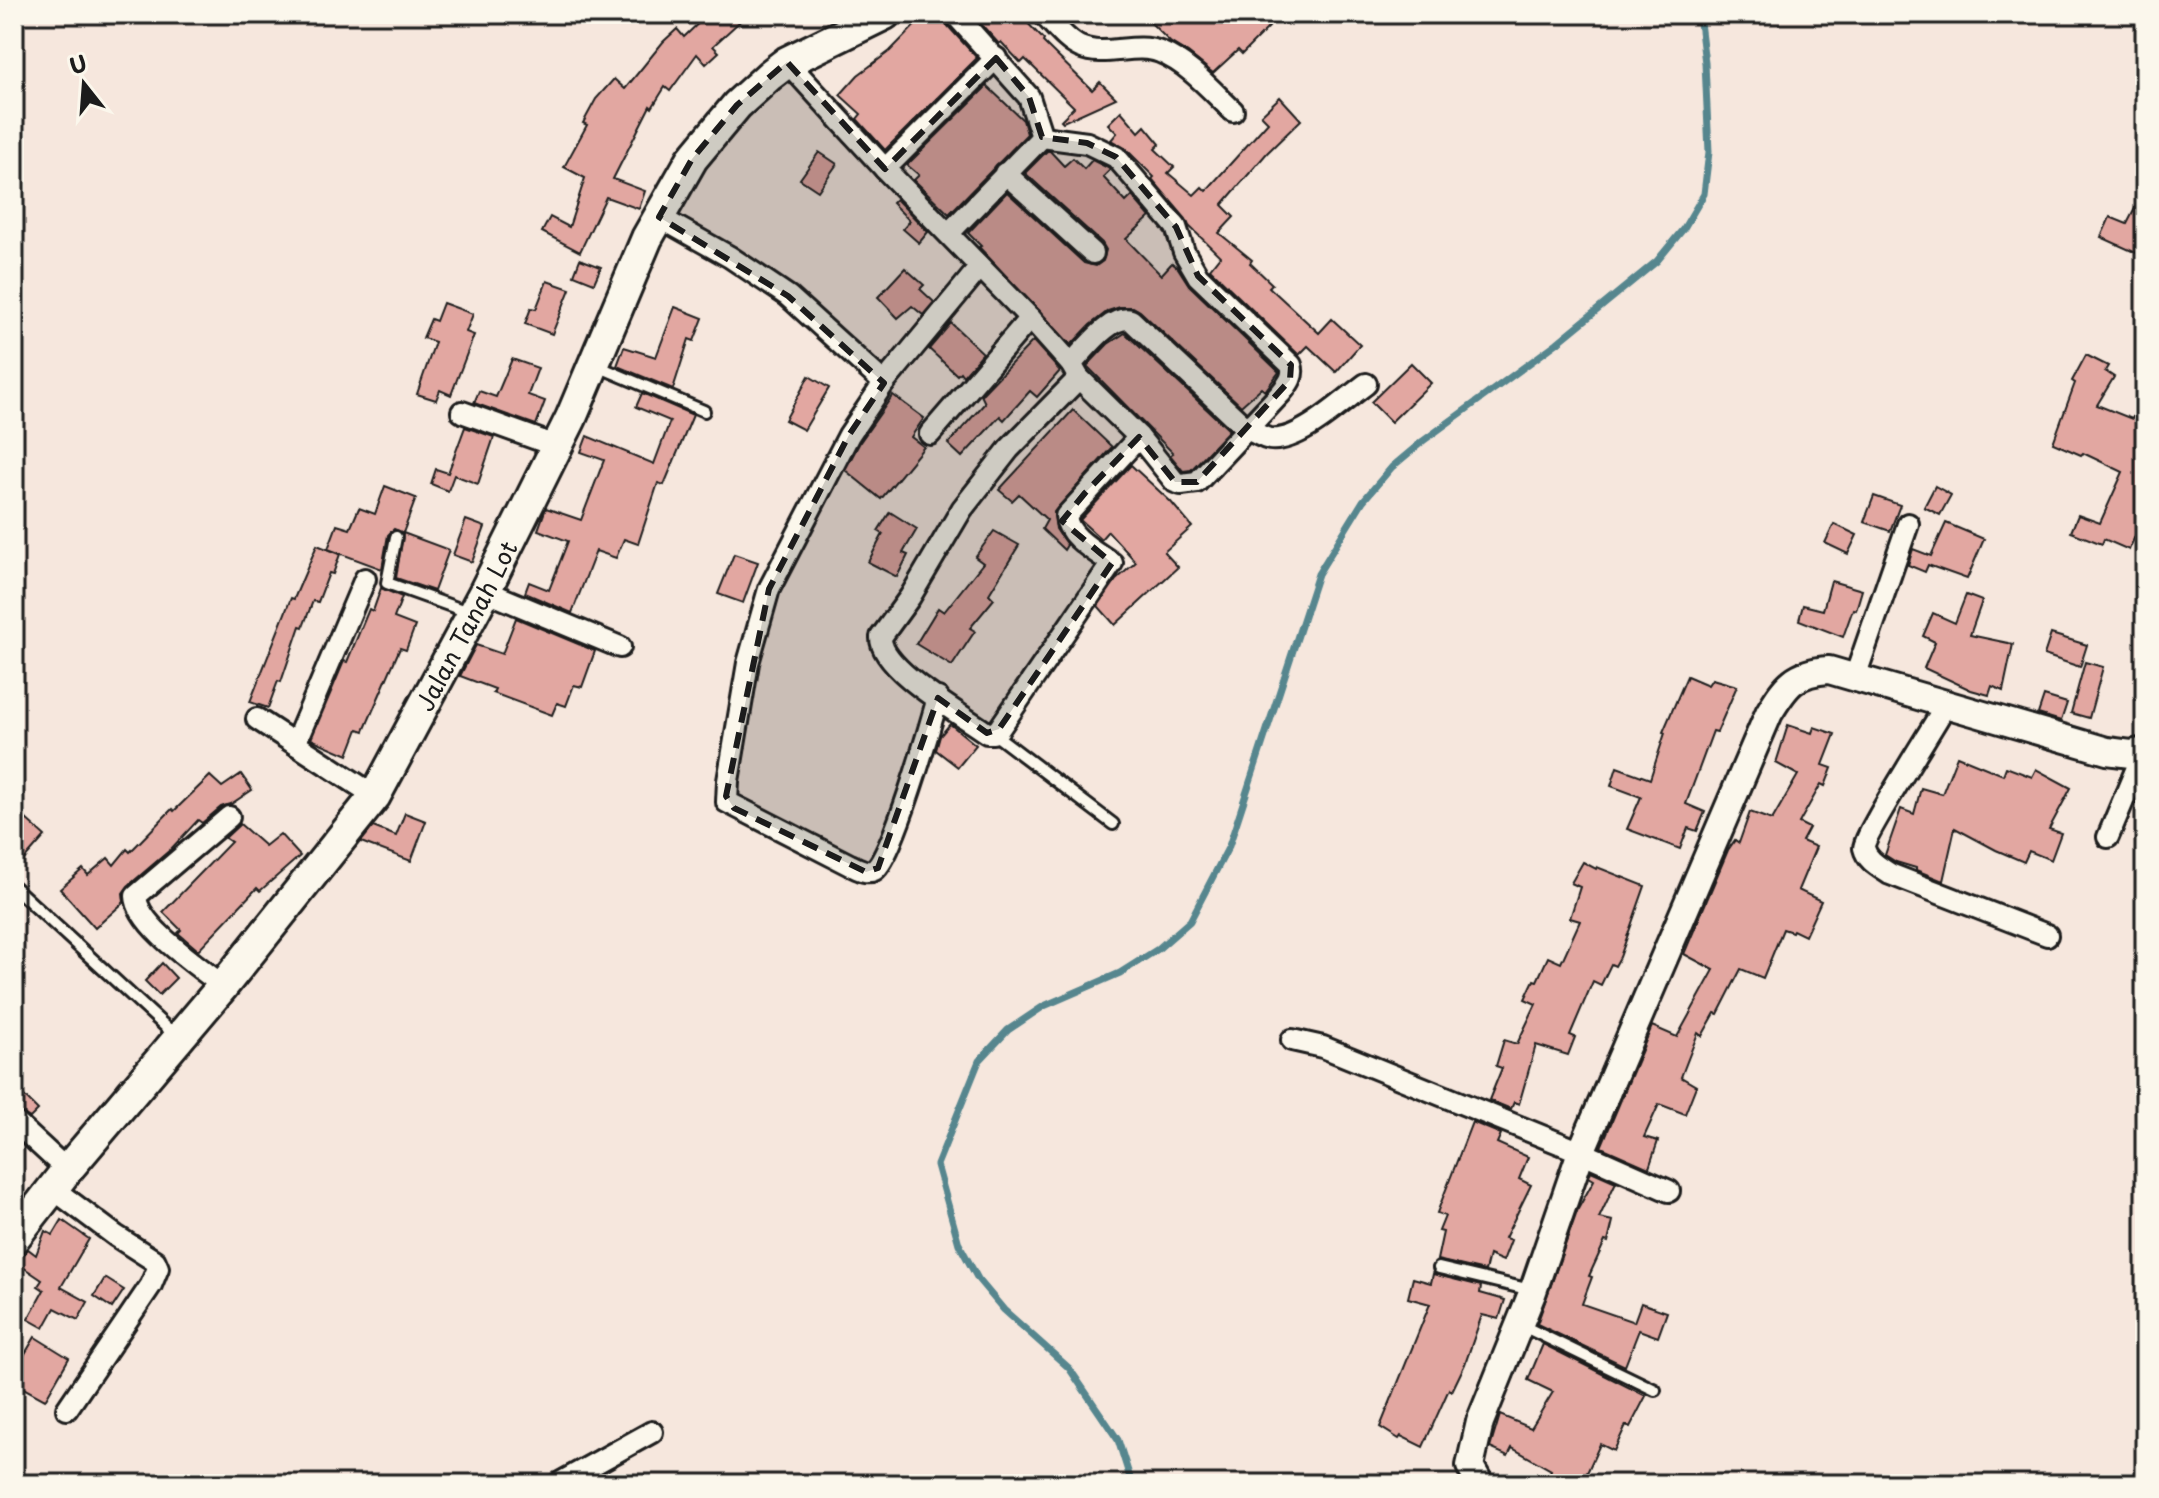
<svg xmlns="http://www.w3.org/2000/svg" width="2159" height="1498" font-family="'Playpen Sans',sans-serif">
<rect width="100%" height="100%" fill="#f6e7dd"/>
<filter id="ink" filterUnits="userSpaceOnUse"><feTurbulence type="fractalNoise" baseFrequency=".0125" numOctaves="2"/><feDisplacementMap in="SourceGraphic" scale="16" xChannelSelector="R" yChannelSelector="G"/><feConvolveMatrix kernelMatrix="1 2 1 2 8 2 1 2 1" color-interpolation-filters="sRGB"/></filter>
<g filter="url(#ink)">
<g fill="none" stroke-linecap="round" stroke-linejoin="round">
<polyline stroke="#56868e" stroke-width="7" points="1132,1484 1118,1440 1069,1368 1004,1310 978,1279 959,1244 937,1165 979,1061 1008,1030 1044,1006 1120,973 1158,949 1190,921 1229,846 1318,574 1363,501 1392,467 1423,441 1557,343 1657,261 1684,228 1704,194 1709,152 1705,63 1699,14"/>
</g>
<g fill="#e2a7a1" stroke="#1c1c1c" stroke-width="2">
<polygon points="708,14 748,14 713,46 719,52 706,64 697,54 670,91 665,87 652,108 650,106 613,179 645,191 639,209 606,197 580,252 542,232 550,217 569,227 585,178 564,167 587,125 583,123 596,99 614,79 625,89 663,42 677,29 684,37"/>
<polygon points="926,14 942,14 945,23 977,58 885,150 857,119 861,114 840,95 858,75 890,51"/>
<polygon points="972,14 1019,14 1044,40 1043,42 1092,90 1100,82 1116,98 1063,122 1061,120 1074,107 1025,59 1021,63 1001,42 999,44"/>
<polygon points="1142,14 1257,14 1269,27 1242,54 1238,50 1213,73 1188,53 1170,42"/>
<polygon points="987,86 1023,120 1027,134 949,214 914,180 919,175 907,165"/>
<polygon points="1280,97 1301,120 1267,153 1222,205 1234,217 1219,233 1252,260 1250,263 1272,284 1269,287 1319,333 1332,319 1360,345 1336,372 1308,346 1299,355 1210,269 1220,256 1189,226 1186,219 1152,179 1154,177 1125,148 1111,140 1117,133 1108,124 1121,111 1139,132 1145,126 1160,144 1155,149 1174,167 1168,173 1194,195 1202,187 1206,191 1268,122 1261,115"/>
<polygon points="1047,151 1050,151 1064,166 1073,158 1084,169 1092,160 1108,168 1110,170 1103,177 1126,202 1132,196 1150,217 1126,239 1161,275 1172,263 1178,268 1189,285 1279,372 1265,391 1261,388 1241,406 1140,311 1133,307 1120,307 1108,311 1090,325 1071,345 979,247 981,246 968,233 1007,192 1084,263 1096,266 1103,261 1106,250 1102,243 1025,173"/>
<polygon points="819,152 837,164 818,191 800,179"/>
<polygon points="2145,189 2145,257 2101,237 2110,217 2127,224"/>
<polygon points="896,199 928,232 919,243 903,229 910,221 892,203"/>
<polygon points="580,259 601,267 594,283 574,275"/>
<polygon points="905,268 924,285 920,289 934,302 923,315 912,306 898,318 878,297"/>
<polygon points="547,281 570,289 552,334 525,324 531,308 536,309"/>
<polygon points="443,303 473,314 466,332 474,335 451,395 440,390 436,400 417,394 435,342 423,338 431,319 436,321"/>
<polygon points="675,307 703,318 694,341 689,339 673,389 617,366 624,347 656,357"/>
<polygon points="951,323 983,353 963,376 960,372 957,375 929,349"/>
<polygon points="1125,333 1229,430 1191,470 1183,471 1170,455 1173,453 1087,366 1108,344"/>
<polygon points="1033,341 1060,371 1037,397 1030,391 1004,420 1000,416 962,457 948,444 985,403 981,395"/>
<polygon points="2086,355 2108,366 2105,371 2114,377 2097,405 2132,419 2145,391 2145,528 2140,525 2129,550 2104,539 2102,544 2071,532 2078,515 2100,523 2123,472 2083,453 2081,455 2053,443 2075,383 2072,381"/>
<polygon points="512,359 538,368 528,395 545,401 536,425 474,403 479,391 496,397"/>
<polygon points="1411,363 1431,383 1391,422 1371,402"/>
<polygon points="809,376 829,388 804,430 785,420"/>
<polygon points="642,393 693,415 664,485 658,483 638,544 624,539 616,558 596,551 572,613 525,593 529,582 549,590 568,541 538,530 546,508 581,520 604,460 581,452 587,436 654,464 670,421 636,407"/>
<polygon points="893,395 924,418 911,437 924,447 881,499 845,470 860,442"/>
<polygon points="1073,410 1112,447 1054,512 1056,529 1067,545 1064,550 1042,529 1047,520 1019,494 1012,501 999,490"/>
<polygon points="465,427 494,437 478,484 454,475 448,491 431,484 436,469 448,473"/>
<polygon points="1131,465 1171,502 1192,527 1164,552 1178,567 1115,625 1098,606 1116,580 1136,562 1108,531 1101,539 1080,520"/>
<polygon points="385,486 416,498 403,533 394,529 388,535 382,569 328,549 337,525 350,529 359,508 375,514"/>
<polygon points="1935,486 1951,495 1940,515 1924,507"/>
<polygon points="1874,496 1900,505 1890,531 1864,522"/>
<polygon points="890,512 917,529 903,553 908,555 897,577 868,562 883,534 878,531"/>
<polygon points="466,520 485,527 472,562 453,555"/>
<polygon points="1946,523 1984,539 1967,579 1928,565 1925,572 1908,565 1913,549 1931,556"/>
<polygon points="1834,524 1857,535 1848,554 1825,543"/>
<polygon points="994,531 1019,545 989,594 994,599 970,628 975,631 952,666 916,644 938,608 944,612 983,563 975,557"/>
<polygon points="403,533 449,550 434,591 396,578"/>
<polygon points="317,545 340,554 333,574 329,573 318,602 313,601 303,627 300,626 281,682 278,681 268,708 250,702 291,598 294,599"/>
<polygon points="734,554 758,562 743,603 718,594"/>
<polygon points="1831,581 1862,590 1856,610 1853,609 1843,637 1799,620 1803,605 1823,610"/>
<polygon points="381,588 402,597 394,618 415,626 406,650 400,648 364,731 358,729 348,755 311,739 344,661 347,662 369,609 373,611"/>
<polygon points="1966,595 1982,601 1970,635 2013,644 2003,691 1992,686 1989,695 1971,690 1924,668 1935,642 1923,636 1933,613 1955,623"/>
<polygon points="516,618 595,651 582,687 574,685 566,706 557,703 552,715 493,693 495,689 460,676 476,645 502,654"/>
<polygon points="2051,634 2087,645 2080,667 2044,655"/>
<polygon points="2085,662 2103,667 2089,718 2071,713"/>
<polygon points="1687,676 1708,685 1712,679 1737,686 1717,732 1713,731 1686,804 1705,812 1697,831 1688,828 1680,849 1627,829 1641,797 1611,786 1617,767 1650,779 1665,733 1663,732"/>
<polygon points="2044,696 2067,703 2061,721 2038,714"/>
<polygon points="950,724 976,745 958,767 936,750 940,736"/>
<polygon points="1788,725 1812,733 1814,727 1835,734 1823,765 1832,768 1825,786 1821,784 1799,823 1809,828 1802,841 1816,847 1798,890 1821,901 1805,936 1793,930 1792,932 1783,929 1763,978 1741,969 1718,1014 1715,1013 1702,1036 1698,1033 1681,1077 1696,1086 1685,1114 1659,1104 1644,1137 1658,1141 1649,1168 1601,1147 1652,1026 1677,1037 1714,970 1684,954 1728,850 1735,840 1739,843 1750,812 1772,820 1798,775 1776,763"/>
<polygon points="1957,756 2003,775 2006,767 2032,777 2036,769 2071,788 2049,829 2061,833 2051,860 2029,851 2024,862 1996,850 1955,828 1943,881 1916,870 1916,868 1896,862 1885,855 1901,809 1914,814 1921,788 1942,794"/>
<polygon points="241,774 252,790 231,804 221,807 202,823 198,820 170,850 128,886 123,893 124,902 95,928 60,889 83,869 88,875 108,858 114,865 127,849 130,852 172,809 174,811 210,776 222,787"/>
<polygon points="14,808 45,836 14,871"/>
<polygon points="405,813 426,821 411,861 361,842 373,827 396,836"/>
<polygon points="240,824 265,846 280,834 300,856 260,891 257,888 198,950 178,933 181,930 163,912 231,842 225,838"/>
<polygon points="1583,862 1596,869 1597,867 1645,886 1620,957 1615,966 1611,964 1601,985 1593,981 1570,1035 1575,1037 1568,1055 1536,1045 1519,1104 1514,1102 1511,1109 1489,1100 1502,1068 1496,1066 1504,1040 1517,1044 1536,1004 1525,999 1534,980 1537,981 1548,957 1561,963 1580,921 1570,918 1580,887 1571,883"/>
<polygon points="162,963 176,978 159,995 145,981"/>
<polygon points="14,1086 38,1110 30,1118 14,1108"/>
<polygon points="1472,1122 1501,1134 1497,1143 1528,1157 1519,1179 1531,1185 1505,1238 1511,1240 1503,1261 1489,1255 1485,1271 1437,1260 1443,1232 1439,1231 1445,1216 1437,1213"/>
<polygon points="1591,1171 1616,1182 1599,1218 1613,1221 1608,1242 1605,1241 1589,1276 1592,1277 1582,1304 1634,1322 1641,1303 1667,1312 1658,1337 1639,1330 1625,1366 1537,1324 1578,1209 1594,1180 1589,1177"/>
<polygon points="62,1220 89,1239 61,1287 88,1302 78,1320 55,1308 44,1328 28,1319 44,1290 38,1286 42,1280 17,1263 28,1249 36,1255 45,1231 53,1235"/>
<polygon points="1433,1274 1481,1286 1480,1293 1505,1300 1499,1319 1482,1315 1465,1364 1452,1391 1449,1389 1423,1447 1401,1436 1399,1439 1380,1427 1430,1304 1408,1298 1413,1278 1431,1283"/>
<polygon points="105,1278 124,1290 112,1308 94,1296"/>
<polygon points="35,1337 69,1358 45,1400 14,1383 14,1372"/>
<polygon points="1543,1344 1646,1396 1630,1427 1626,1425 1614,1451 1600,1444 1582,1484 1545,1484 1551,1470 1512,1448 1508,1456 1490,1448 1500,1415 1531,1428 1553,1392 1528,1380"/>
</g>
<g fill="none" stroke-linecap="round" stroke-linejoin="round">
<defs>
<g id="service">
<polyline points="595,365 704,411"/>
<polyline points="396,537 387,583 468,612"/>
<polyline points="993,733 1113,824"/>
<polyline points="14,887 178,1038"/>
<polyline points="1439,1268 1531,1290"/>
<polyline points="1521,1325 1655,1390"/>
</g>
<g id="minor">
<polyline points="955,14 1029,97 1042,137"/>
<path d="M 1043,14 C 1054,24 1066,41 1080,47 C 1105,58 1135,42 1160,52 C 1188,63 1212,91 1233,111"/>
<path d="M 787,62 L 885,169 L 1030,318 L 1071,364 L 1079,378 L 1139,437 L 1175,482 L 1181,484 L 1197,482 L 1281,393 C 1288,384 1295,376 1291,365 L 1198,276 L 1184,252 L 1176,227 L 1116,157 L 1087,143 L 1042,137"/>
<polyline points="885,169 996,58"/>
<polyline points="1005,173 1093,253"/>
<polyline points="659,217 730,257 788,296 884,383"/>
<polyline points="949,233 1042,137"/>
<path d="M 1071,364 C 1085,350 1111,314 1131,320 L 1247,429 C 1254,432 1263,438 1270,439 C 1299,443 1344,400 1366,384"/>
<path d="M 1079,378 L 1009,449 L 962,509 L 910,597 L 881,637 C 879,668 961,714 987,733 L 993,733 L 999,729 L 1112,563 C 1097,552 1067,537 1066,516 L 1139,437"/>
<polyline points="462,412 556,446"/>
<polyline points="930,434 1030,318"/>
<polyline points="485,591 620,647"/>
<polyline points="1855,677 1908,524"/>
<path d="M 938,698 C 931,723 891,862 874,870 C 866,874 857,868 850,865 L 727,802 L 728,781 L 748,663 L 769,589 L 849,435 L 884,383 L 980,267"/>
<path d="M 1945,706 C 1934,726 1863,836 1864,848 C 1867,861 1880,867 1890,874 L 2047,935"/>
<polyline points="257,719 375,796"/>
<polyline points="295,744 365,579"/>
<polyline points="2108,837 2144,751"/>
<path d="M 223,986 C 200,967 137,926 136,896 L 229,817"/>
<polyline points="1292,1040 1323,1047 1581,1152 1669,1191"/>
<polyline points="14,1121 67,1170"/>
<polyline points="52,1188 116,1236 155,1261 158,1268 151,1285 67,1409"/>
<polyline points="558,1484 652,1432"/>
</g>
<path id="tertiary" d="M 1480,1484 L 1470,1466 L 1480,1422 L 1533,1291 L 1581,1152 L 1769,713 C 1786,685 1795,672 1829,670 L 2107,751 L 2131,754 L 2145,751"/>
<g id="secondary">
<path id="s1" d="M 14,1238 L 67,1170 L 223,986 L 375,796 L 485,591 L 571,418 L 647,238 L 692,159 L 737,105 L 770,75 L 787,62 L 885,14"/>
</g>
</defs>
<use href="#service" stroke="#1c1c1c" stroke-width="16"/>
<use href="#minor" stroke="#1c1c1c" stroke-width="26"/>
<use href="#tertiary" stroke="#1c1c1c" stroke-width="32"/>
<use href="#secondary" stroke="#1c1c1c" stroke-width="36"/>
<use href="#service" stroke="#fbf7ec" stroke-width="10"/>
<use href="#minor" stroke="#fbf7ec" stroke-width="20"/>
<use href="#tertiary" stroke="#fbf7ec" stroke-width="26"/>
<use href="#secondary" stroke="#fbf7ec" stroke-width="30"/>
</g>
</g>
<path fill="#1c1c1c" fill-opacity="0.2" stroke="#1c1c1c" stroke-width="6" stroke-dasharray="16 10" stroke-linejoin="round" d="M 996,58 L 1029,97 L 1042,137 L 1087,143 L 1116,157 L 1176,227 L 1198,276 L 1291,365 L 1290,380 L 1197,482 L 1175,482 L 1139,437 L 1085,493 L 1062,521 L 1112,563 L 999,729 L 987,733 L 938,698 L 878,868 L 866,872 L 734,808 L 726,796 L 769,589 L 849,435 L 884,383 L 788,296 L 659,217 L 692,159 L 737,105 L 787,62 L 885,169 Z"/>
<g text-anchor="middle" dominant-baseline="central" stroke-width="8" stroke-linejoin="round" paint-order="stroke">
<g font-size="24" fill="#1c1c1c" stroke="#fbf7ec">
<text stroke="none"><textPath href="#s1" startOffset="764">Jalan Tanah Lot</textPath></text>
</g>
</g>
<rect width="2159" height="1498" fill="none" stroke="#fbf7ec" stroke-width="48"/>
<rect x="24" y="24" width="2111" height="1450" fill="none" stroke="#1c1c1c" stroke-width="3" filter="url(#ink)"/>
<g transform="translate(84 84) rotate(343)" stroke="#fbf7ec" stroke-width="6" paint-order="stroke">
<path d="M0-6L14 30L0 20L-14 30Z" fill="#1c1c1c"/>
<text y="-12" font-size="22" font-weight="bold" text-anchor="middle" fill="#1c1c1c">U</text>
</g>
</svg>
